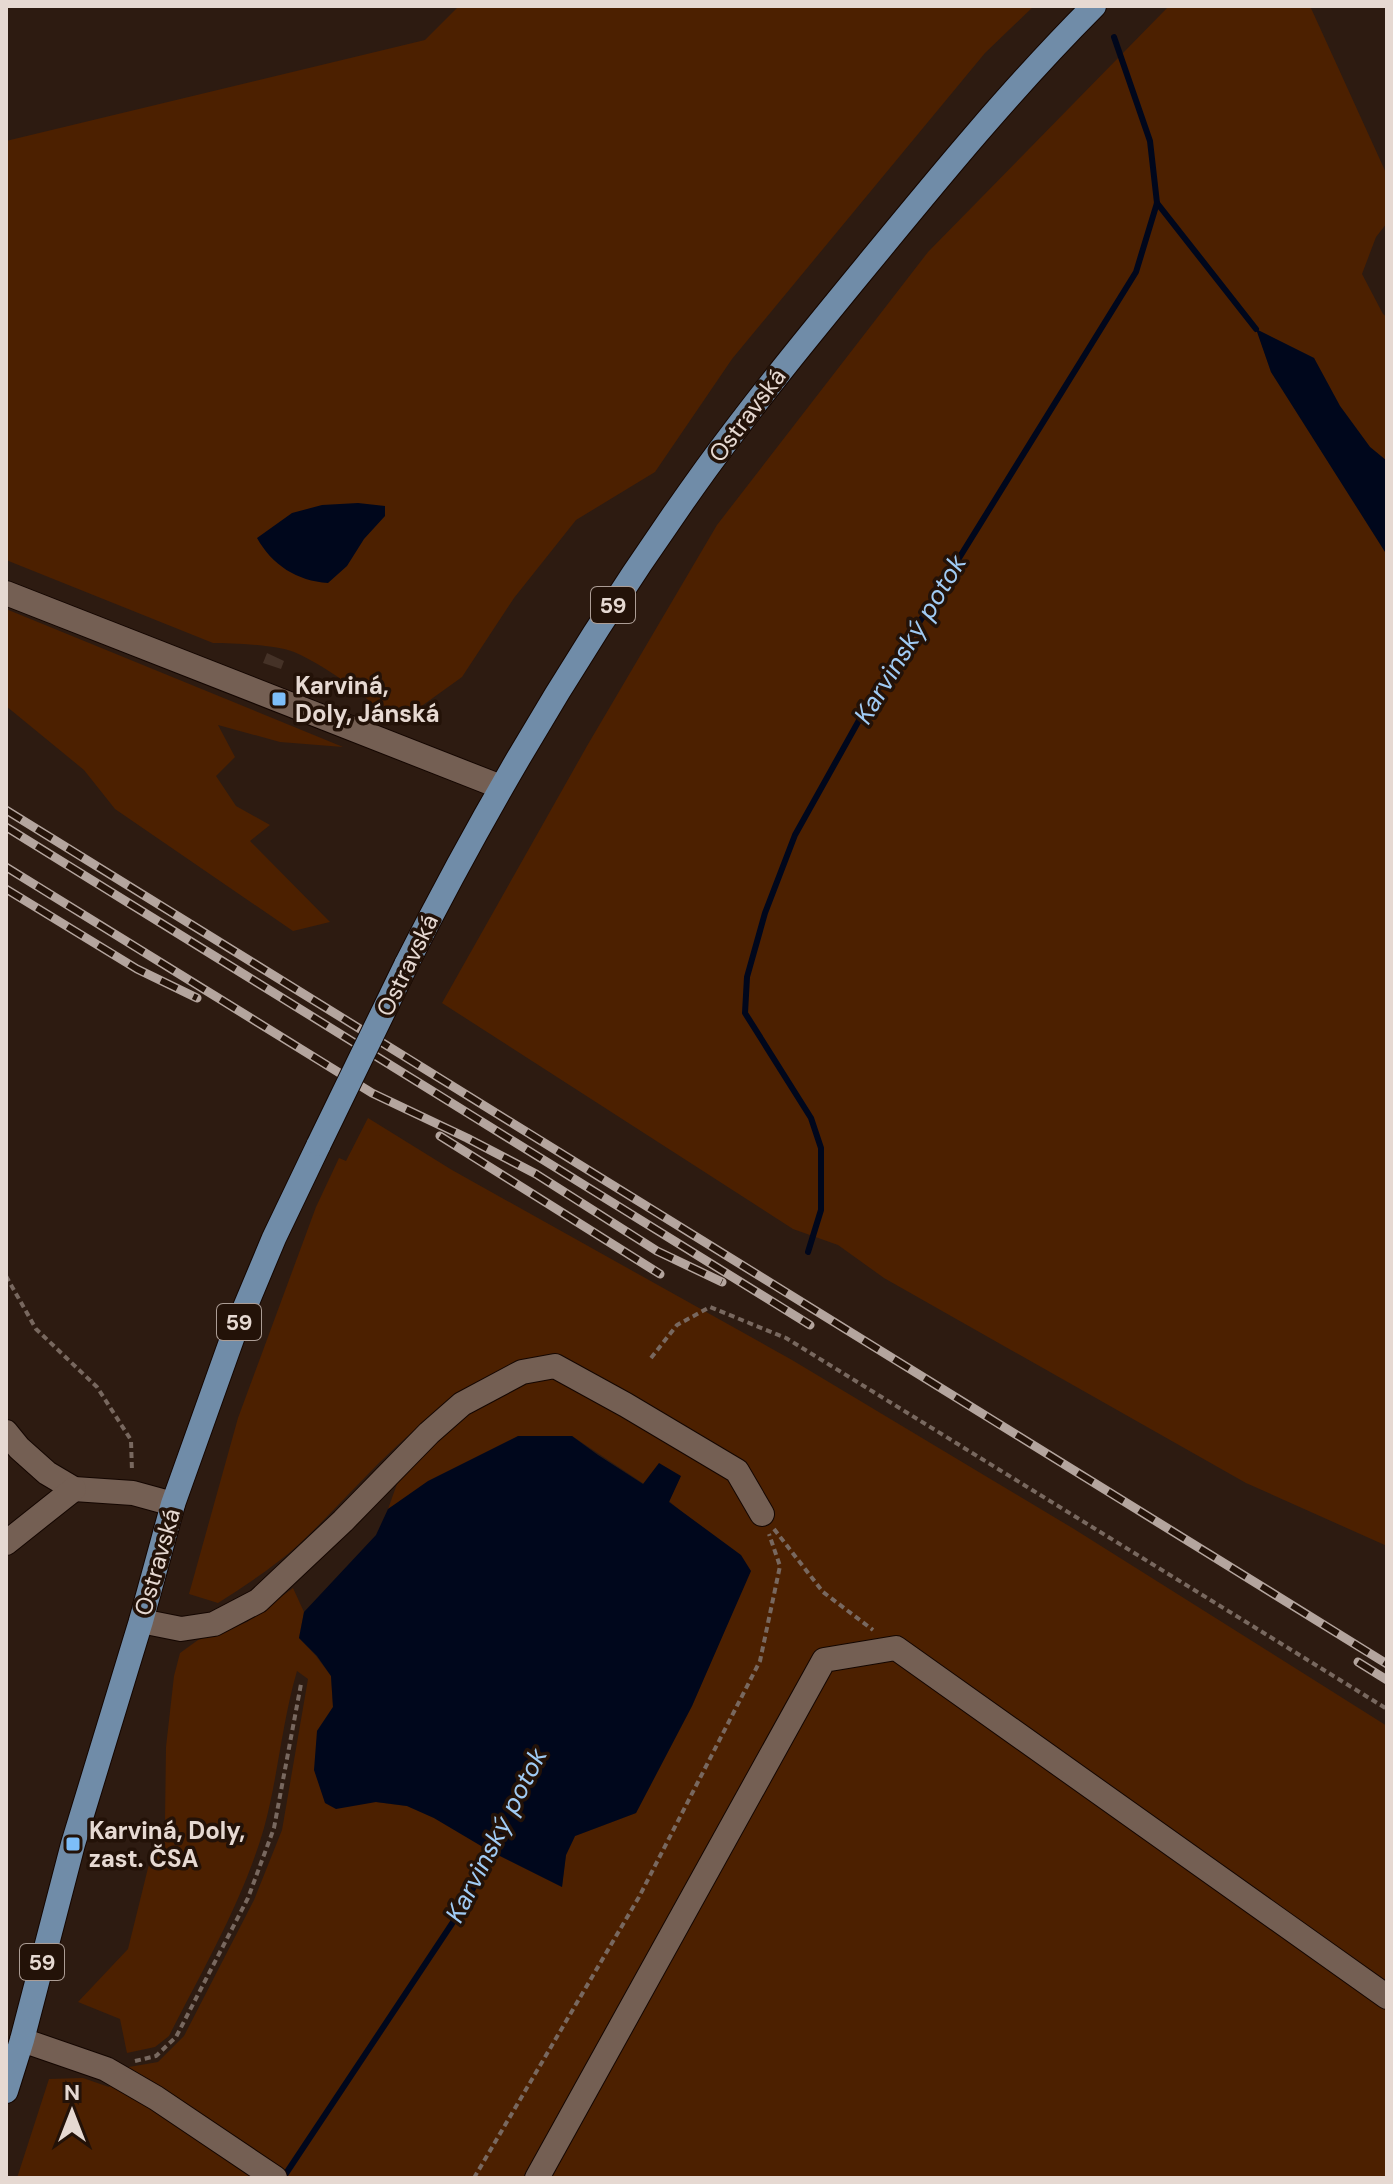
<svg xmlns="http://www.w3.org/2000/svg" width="1393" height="2184" font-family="'DM Sans',sans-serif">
<rect width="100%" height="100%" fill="#2d1b11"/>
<g fill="#4c2000">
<path d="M 459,6 L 1034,6 L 985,53 L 732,359 L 655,472 L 576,520 L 514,598 L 462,677 L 398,723 C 365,698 333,669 294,652 C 277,645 232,643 213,643 L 6,560 L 6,141 L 425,40 Z"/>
<polygon points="1169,6 1310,6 1387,175 1387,223 1376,237 1362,274 1383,314 1387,317 1387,461 1370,447 1340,406 1314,358 1257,330 1271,372 1387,555 1387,1546 1246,1483 884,1278 838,1245 793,1229 442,1003 587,746 717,525 928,252"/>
<polygon points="6,609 343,747 280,742 218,725 235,757 216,776 236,806 270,825 250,841 330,922 293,931 115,809 84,770 6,706"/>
<path d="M 368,1118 L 452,1170 L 792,1360 L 1074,1529 L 1387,1726 L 1387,2178 L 17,2178 L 49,2079 L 83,2078 L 109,2087 L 129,2067 L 158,2062 L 184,2036 L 254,1900 L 282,1830 L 308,1679 L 297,1671 C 282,1722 278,1777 264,1828 C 243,1901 203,1969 169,2036 L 155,2047 L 127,2053 L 120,2019 L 78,2002 L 128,1949 L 148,1868 L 165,1821 L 166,1747 L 174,1676 L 180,1653 L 198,1640 L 247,1622 L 293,1588 L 304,1612 L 299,1638 L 316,1656 L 331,1676 L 333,1707 L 317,1731 L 376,1802 L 407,1806 L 434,1818 L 488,1850 L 562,1887 L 566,1855 L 575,1836 L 636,1813 L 692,1706 L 750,1571 L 669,1501 L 680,1477 L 644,1484 L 572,1436 L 466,1463 L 388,1509 L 417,1428 C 374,1464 339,1507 298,1545 C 274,1567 246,1585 218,1603 L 189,1594 L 238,1418 L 316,1207 L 339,1158 L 346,1161 Z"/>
</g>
<g fill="#00071c">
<polygon points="1256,329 1314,358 1340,406 1370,447 1387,461 1387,555 1271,372"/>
<path d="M 358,503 L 385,506 L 385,516 L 364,539 L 347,566 L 328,583 C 297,581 272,565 257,538 L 292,513 L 322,505 Z"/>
<polygon points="518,1436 572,1436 598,1455 643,1484 659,1463 681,1476 669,1502 741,1555 751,1571 692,1706 636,1813 575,1836 566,1855 562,1887 488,1850 434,1818 407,1806 376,1802 336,1809 325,1803 314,1770 317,1731 333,1707 331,1676 317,1656 299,1638 304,1612 376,1535 388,1509 428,1481"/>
</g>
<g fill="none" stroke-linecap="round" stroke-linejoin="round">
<g stroke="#00071c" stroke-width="6">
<polyline points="1157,203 1256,329"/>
<polyline points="808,1252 821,1210 821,1148 811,1118 745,1013 747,977 765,913 795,835 862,715 1136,272 1157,203 1150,141 1114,37"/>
<polyline points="283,2178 467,1901 495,1843"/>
</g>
</g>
<polygon fill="#453227" points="267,653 284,661 281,669 263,663"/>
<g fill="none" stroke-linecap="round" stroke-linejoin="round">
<defs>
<g id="minor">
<polyline points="6,593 501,787"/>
<polyline points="6,1432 19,1448 47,1473 74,1489 133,1493 173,1504"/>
<polyline points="6,1543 74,1489"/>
<polyline points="141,1621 181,1629 214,1624 258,1601 343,1521 429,1433 462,1404 522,1372 555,1366 626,1405 737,1471 762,1514"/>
<polyline points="22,2040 106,2069 156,2098 275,2178"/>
<polyline points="537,2178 824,1660 896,1648 1387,1997"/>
</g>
<g id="major">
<path d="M 406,965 C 493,793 593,626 706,469 C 757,399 812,332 867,265 C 940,176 1013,87 1094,6"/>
<polyline points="6,2091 22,2040 73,1844 141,1621 173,1504 233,1336 274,1238 319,1144"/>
</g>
</defs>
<use href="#minor" stroke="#140601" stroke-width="26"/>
<use href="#major" stroke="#140601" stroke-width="26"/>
<g stroke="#78685f" stroke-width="4" stroke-dasharray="6 4" stroke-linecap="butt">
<polyline points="6,1276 36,1329 97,1387 131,1440 132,1471"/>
<polyline points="651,1358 677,1325 710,1307 786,1338 1387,1709"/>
<polyline points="774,1529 823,1592 873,1630"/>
<polyline points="135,2061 156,2056 176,2037 248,1898 274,1828 301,1684"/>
<polyline points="474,2178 639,1897 760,1661 780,1566 769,1534"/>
</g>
<use href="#minor" stroke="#745f53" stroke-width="24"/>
<use href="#major" stroke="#708ca8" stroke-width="24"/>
<defs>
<g id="rail">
<polyline points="6,810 1387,1664"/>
<polyline points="6,827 810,1325"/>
<polyline points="6,867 372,1093 467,1138 536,1174 657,1251 722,1282"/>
<polyline points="6,889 137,969 197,998"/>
<polyline points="440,1136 660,1274"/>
<polyline points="1358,1662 1387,1680"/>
</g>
</defs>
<use href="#rail" stroke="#b4a59e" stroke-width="9"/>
<use href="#rail" stroke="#231208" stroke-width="6" stroke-dasharray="18" stroke-linecap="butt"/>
<defs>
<polyline id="major-bridge" points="319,1144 406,965"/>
</defs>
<use href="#major-bridge" stroke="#140601" stroke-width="26" stroke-linecap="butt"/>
<use href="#major-bridge" stroke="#708ca8" stroke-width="24"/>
</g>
<g fill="#7dbef9" stroke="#231208" stroke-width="3">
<rect x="271" y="691" width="16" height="16" rx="4"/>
<rect x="65" y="1836" width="16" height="16" rx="4"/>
</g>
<g text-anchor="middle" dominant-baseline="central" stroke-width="7" stroke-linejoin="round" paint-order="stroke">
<g fill="#231208" stroke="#ac9d95" stroke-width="2">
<rect x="591" y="587" width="44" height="36" rx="6"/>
<rect x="217" y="1304" width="44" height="36" rx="6"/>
<rect x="20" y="1944" width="44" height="36" rx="6"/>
</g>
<g font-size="22" font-weight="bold" fill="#e6d9d2">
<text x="613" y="605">59</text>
<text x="239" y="1322">59</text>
<text x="42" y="1962">59</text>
</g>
<g font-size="24" fill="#e6d9d2" stroke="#231208">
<text transform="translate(747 415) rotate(-53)">Ostravská</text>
<text transform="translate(407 965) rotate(-64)">Ostravská</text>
<text transform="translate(157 1562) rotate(-74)">Ostravská</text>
</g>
<g font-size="24" font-weight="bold" fill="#e6d9d2" stroke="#231208" text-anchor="start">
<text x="295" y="685">Karviná,<tspan x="295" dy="28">Doly, Jánská</tspan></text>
<text x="89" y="1830">Karviná, Doly,<tspan x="89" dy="28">zast. ČSA</tspan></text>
</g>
<g font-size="26" font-style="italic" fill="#a0cbf4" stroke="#231208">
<text transform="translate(910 639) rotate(-59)">Karvinský potok</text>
<text transform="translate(496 1835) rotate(-63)">Karvinský potok</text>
</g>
</g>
<rect width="1393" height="2184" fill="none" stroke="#e6d9d2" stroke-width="16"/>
<g transform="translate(72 2112)" stroke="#231208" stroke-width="6" paint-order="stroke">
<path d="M0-6L14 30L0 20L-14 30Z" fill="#e6d9d2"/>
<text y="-12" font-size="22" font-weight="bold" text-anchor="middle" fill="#e6d9d2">N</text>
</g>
</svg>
